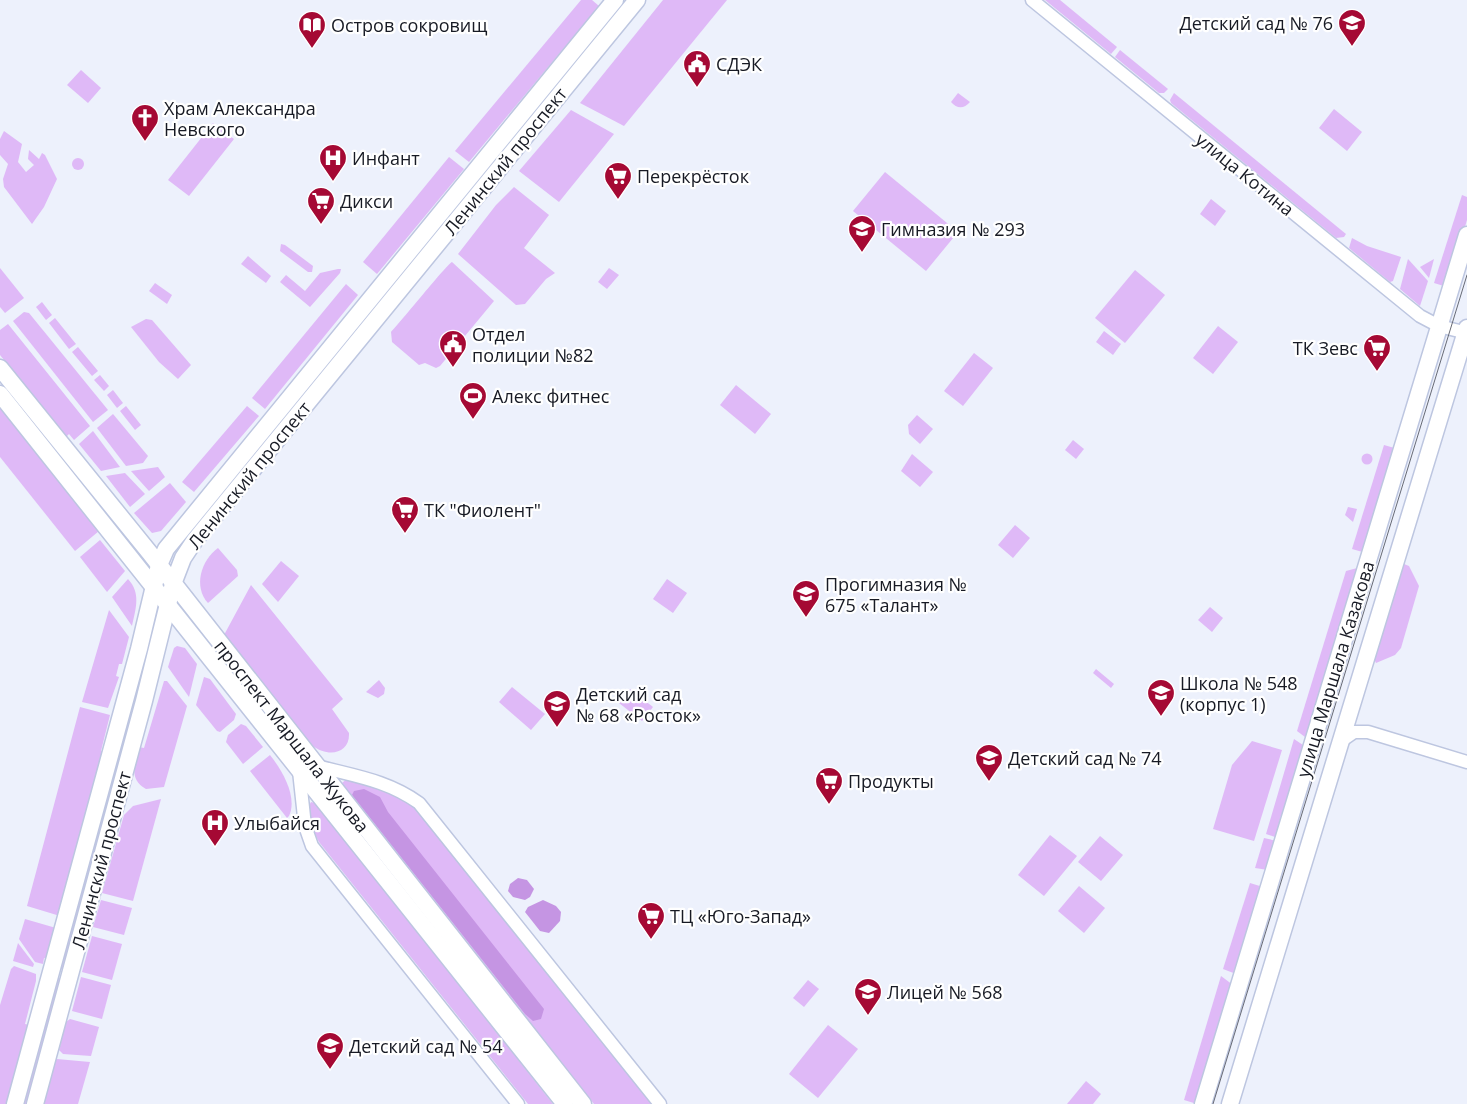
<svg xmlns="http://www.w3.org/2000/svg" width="1467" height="1104" font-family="'Open Sans',sans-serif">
<rect width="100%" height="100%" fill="#edf1fc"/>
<g fill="#dfb9f7">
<polygon points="581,0 592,0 599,6 469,162 455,151"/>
<polygon points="663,0 727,0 624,126 580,103"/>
<polygon points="1045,0 1060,0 1117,47 1111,54"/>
<polygon points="1120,50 1168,89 1164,93 1159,93 1115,57"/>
<polygon points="81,70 101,88 88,103 67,85"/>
<path d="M 958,93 L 970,102 C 964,109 957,109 951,102 Z"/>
<polygon points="1174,93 1346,234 1344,237 1336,238 1171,103 1170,100"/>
<polygon points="1334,109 1362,132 1347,151 1319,128"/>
<polygon points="571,110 614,134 559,202 519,171"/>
<polygon points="213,123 234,139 189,196 168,180"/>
<polygon points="4,131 22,144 18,162 26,172 34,165 28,159 29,150 39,159 42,153 45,155 57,179 44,207 32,224 4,187 3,179 8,164 0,155 0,139"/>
<polygon points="449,157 464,169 377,274 363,262"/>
<circle cx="78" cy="164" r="6"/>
<polygon points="885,172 958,232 926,271 853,211"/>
<polygon points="514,187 549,215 524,248 555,273 546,279 525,304 516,305 458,254 496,205"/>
<polygon points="1462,195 1467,197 1467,220 1447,287 1434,283"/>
<polygon points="1211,199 1226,211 1215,226 1200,214"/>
<polygon points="1352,238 1367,246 1401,257 1393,281 1390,282 1349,248"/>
<polygon points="281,244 285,245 313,266 312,272 308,272 280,251"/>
<polygon points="248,256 271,276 266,283 241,264"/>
<polygon points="1408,259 1428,281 1420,306 1400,289"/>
<polygon points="1434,259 1429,278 1420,267"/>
<path d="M 452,262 L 494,301 L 440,366 L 436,368 L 425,363 L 419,365 L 392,342 L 391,332 C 400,323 447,264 452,262 Z"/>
<polygon points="0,268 24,298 5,313 0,307"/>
<polygon points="609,268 619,275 607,289 598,282"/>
<polygon points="338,269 341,269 340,273 310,307 280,282 286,275 305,291 320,273"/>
<polygon points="1135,270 1165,295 1125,343 1095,318"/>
<polygon points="155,283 172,295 167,304 149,291"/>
<polygon points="346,284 358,295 265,409 252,398"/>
<polygon points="42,302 52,315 46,320 36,307"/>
<polygon points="24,312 29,313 108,410 93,422 13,321"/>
<polygon points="55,318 76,344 69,349 49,323"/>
<polygon points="146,319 152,320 191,365 178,379 159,362 131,327"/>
<polygon points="8,324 90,426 74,440 69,434 66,437 0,355 0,330"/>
<polygon points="1218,326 1238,342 1213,374 1193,358"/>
<polygon points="1104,331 1121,344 1113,355 1096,342"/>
<polygon points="78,347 98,371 92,376 72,352"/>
<polygon points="974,353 993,368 963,406 944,391"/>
<polygon points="100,375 109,386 104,391 94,380"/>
<polygon points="736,385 771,414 755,434 720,405"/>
<polygon points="113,390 123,403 117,408 107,395"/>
<polygon points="126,406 141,425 135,430 120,411"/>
<polygon points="247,406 259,416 194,492 182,482"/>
<polygon points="0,407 99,531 75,551 0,457"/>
<polygon points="113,414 148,456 143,463 126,466 97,428"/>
<polygon points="917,415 933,429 920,444 909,434 908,425"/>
<polygon points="93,431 120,467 101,471 79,444"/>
<polygon points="1073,440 1084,449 1076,459 1065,450"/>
<polygon points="1384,445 1398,449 1366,553 1352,549"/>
<circle cx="1367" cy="459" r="5.5"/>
<polygon points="912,454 933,472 920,487 901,471"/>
<polygon points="158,467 165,477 149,491 131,471"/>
<polygon points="125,473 145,494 130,507 106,476"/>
<polygon points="170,483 186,502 161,531 152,533 134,513"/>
<polygon points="1348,507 1357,509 1353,522 1345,515"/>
<polygon points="1015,525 1030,538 1013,558 998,545"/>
<polygon points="100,540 125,571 107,592 80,557"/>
<path d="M 218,548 L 237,570 L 238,576 L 208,603 C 193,587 201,560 218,548 Z"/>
<polygon points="281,561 299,576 278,602 262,584"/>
<polygon points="1404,564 1409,566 1419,586 1401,648 1395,655 1376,663 1374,659"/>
<polygon points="1361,567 1310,735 1305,737 1297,731 1346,571"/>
<path d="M 128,579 C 141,593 136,608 132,626 L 112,597 Z"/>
<polygon points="667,579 687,593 673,613 653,599"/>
<path d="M 251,585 L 343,699 L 332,709 L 349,733 C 350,755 327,757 313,746 L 224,635 Z"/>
<polygon points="1210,607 1223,618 1212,632 1198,620"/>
<polygon points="109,610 129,637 122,664 119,664 116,676 119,677 108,708 82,702"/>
<polygon points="177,646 185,648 197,664 189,697 168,667 174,648"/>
<polygon points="146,648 150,649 64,970 60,969"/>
<polygon points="1096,669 1114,684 1111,688 1093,673"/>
<polygon points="204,677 210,679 236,714 234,720 220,732 217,731 196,705"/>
<polygon points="379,680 385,688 384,694 378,698 366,692"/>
<path d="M 164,681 L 167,681 L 187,706 L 164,787 L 146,789 C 128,779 135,763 139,747 L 144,748 Z"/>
<polygon points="512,687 545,714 531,730 499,702"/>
<polygon points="630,689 653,707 642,721 619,703"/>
<polygon points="80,707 110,715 101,751 105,752 60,916 27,906"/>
<polygon points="241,724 246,726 263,747 243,764 226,742 228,735"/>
<polygon points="1294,739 1303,745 1305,750 1285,817 1281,816 1275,837 1266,834"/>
<polygon points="1252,741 1282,750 1254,841 1213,829 1232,765"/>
<path d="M 270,755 C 282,770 298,797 289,816 L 287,818 L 250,771 Z"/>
<polygon points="348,778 384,789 417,806 653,1104 594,1104 344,787 342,783"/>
<polygon points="161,799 133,901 102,893 124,815 133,806"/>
<path d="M 311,802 L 315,803 L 553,1104 L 528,1104 L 319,842 C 314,832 304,813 311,802 Z"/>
<polygon points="1050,835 1077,856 1044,896 1018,875"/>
<polygon points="1100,836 1123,855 1101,881 1078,862"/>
<polygon points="1264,838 1277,841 1268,870 1255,868"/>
<polygon points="1250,883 1263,887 1236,974 1223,969"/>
<polygon points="1079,886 1105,908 1084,933 1058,911"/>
<polygon points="101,900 132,908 124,935 93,927"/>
<polygon points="25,919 56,928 48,959 44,958 43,964 35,962 19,939"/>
<polygon points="92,936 122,944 112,980 82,972"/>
<polygon points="18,943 34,964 33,967 13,961"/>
<polygon points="14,966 36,974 36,981 25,1024 30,1025 7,1104 0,1104 0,1005 11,969"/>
<polygon points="1221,976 1233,985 1197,1104 1184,1100"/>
<polygon points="81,977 111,985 102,1019 72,1011"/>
<polygon points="58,978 62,979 27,1104 23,1104"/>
<polygon points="808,980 819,989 804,1007 793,998"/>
<polygon points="70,1019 99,1027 91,1056 63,1054 59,1050 66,1022"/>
<polygon points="828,1025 858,1049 818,1098 789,1074"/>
<polygon points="57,1059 90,1062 78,1104 42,1104 53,1062"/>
<polygon points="1086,1081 1101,1094 1093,1104 1067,1104"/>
</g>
<g fill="#c595e3">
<polygon points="364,789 380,797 388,812 544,1009 541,1019 533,1021 525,1014 352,795 354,791"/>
<polygon points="518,878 527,880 534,889 530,897 525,900 513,897 508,891 510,884"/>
<polygon points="543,900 556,906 561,912 560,921 549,933 540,931 525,912 528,907"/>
</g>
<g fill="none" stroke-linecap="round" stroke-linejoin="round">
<defs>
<g id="minor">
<polyline points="1032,0 1420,316 1439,326 1467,333"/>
<polyline points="1341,741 1354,732 1368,732 1467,762"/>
<path d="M 317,766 C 354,776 387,780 419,803 L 660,1104"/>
<polyline points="299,771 305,826 312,846 518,1104"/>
</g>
<g id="major">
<polyline points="0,368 149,552 583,1104"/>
<polyline points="0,394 565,1104"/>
<polyline points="15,1104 139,649 159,565 166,549 615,0"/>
<polyline points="35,1104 144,701 173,584 183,558 195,540 637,0"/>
<polyline points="1203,1104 1467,235"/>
<polyline points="1230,1104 1467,328"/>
</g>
</defs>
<use href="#minor" stroke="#bdc6e0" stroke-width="15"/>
<use href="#major" stroke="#bdc6e0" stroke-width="19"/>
<use href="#minor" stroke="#fff" stroke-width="12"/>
<use href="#major" stroke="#fff" stroke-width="16"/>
<polyline stroke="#676a75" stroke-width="1" points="1213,1104 1467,275"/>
</g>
<defs>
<symbol id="school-pin" viewBox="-11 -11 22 30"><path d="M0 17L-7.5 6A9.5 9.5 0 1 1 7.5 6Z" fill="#a50934" stroke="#fff"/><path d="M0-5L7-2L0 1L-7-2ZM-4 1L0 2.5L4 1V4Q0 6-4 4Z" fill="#fff"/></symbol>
<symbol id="library-pin" viewBox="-11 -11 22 30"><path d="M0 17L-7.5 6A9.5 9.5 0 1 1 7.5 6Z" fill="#a50934" stroke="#fff"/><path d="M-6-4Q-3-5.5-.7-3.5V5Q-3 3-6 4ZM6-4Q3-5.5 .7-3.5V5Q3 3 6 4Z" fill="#fff"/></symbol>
<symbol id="civic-pin" viewBox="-11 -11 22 30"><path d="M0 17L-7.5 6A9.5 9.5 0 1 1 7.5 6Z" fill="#a50934" stroke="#fff"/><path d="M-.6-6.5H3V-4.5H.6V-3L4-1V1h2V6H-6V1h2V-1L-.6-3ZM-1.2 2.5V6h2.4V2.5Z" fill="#fff"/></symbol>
<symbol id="church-pin" viewBox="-11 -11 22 30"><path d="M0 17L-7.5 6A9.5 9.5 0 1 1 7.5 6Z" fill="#a50934" stroke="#fff"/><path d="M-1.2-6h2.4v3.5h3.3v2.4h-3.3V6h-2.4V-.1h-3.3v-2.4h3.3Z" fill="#fff"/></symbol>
<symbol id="hospital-pin" viewBox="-11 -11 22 30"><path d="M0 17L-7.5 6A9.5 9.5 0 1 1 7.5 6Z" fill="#a50934" stroke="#fff"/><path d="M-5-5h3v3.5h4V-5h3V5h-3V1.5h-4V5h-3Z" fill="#fff"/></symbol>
<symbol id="supermarket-pin" viewBox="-11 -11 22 30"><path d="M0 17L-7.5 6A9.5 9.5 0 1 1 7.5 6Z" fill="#a50934" stroke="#fff"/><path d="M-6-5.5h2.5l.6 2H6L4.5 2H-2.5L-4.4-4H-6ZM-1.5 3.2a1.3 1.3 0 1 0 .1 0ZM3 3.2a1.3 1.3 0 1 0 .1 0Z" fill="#fff"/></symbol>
<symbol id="stadium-pin" viewBox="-11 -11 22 30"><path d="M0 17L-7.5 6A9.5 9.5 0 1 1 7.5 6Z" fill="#a50934" stroke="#fff"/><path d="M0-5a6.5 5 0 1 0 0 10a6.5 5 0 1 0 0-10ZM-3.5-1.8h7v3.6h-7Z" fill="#fff"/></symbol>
</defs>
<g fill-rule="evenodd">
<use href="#school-pin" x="1336" y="7" width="32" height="43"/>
<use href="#library-pin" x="296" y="9" width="32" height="43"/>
<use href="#civic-pin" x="681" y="48" width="32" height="43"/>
<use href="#church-pin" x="129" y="102" width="32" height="43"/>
<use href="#hospital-pin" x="317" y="142" width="32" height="43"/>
<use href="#supermarket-pin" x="602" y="160" width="32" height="43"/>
<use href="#supermarket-pin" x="305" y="185" width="32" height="43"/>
<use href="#school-pin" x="846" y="213" width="32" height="43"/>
<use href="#civic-pin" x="437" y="328" width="32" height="43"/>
<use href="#supermarket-pin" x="1361" y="332" width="32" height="43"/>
<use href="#stadium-pin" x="457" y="380" width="32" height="43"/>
<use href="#supermarket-pin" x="389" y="494" width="32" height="43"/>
<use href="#school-pin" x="790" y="578" width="32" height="43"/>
<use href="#school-pin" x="1145" y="677" width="32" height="43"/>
<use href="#school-pin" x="541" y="688" width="32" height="43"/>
<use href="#school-pin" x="973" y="742" width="32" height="43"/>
<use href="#supermarket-pin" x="813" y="765" width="32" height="43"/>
<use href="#hospital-pin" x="199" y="807" width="32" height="43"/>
<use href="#supermarket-pin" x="635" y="900" width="32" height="43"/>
<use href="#school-pin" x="852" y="976" width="32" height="43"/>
<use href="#school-pin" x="314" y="1030" width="32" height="43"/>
</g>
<g text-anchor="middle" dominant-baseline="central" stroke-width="4.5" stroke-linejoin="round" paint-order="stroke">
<g font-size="18" fill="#171a24" stroke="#fff" text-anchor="start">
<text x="1333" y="23" text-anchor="end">Детский сад № 76</text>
<text x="331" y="25">Остров сокровищ</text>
<text x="716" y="64">СДЭК</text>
<text x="164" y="108">Храм Александра<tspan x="164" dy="21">Невского</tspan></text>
<text x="352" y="158">Инфант</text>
<text x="637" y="176">Перекрёсток</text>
<text x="340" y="201">Дикси</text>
<text x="881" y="229">Гимназия № 293</text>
<text x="472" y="334">Отдел<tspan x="472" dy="21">полиции №82</tspan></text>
<text x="1358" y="348" text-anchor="end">ТК Зевс</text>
<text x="492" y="396">Алекс фитнес</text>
<text x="424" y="510">ТК "Фиолент"</text>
<text x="825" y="584">Прогимназия №<tspan x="825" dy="21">675 «Талант»</tspan></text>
<text x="1180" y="683">Школа № 548<tspan x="1180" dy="21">(корпус 1)</tspan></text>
<text x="576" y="694">Детский сад<tspan x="576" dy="21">№ 68 «Росток»</tspan></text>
<text x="1008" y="758">Детский сад № 74</text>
<text x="848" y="781">Продукты</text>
<text x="234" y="823">Улыбайся</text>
<text x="670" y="916">ТЦ «Юго-Запад»</text>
<text x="887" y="992">Лицей № 568</text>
<text x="349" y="1046">Детский сад № 54</text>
</g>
<g font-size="18" fill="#171a24" stroke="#fff">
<text transform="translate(505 161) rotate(-51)">Ленинский проспект</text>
<text transform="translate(1245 174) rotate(39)">улица Котина</text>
<text transform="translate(249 475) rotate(-51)">Ленинский проспект</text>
<text transform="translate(1335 669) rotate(-73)">улица Маршала Казакова</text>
<text transform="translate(292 736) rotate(52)">проспект Маршала Жукова</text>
<text transform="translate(101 860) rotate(-75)">Ленинский проспект</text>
</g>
</g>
</svg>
